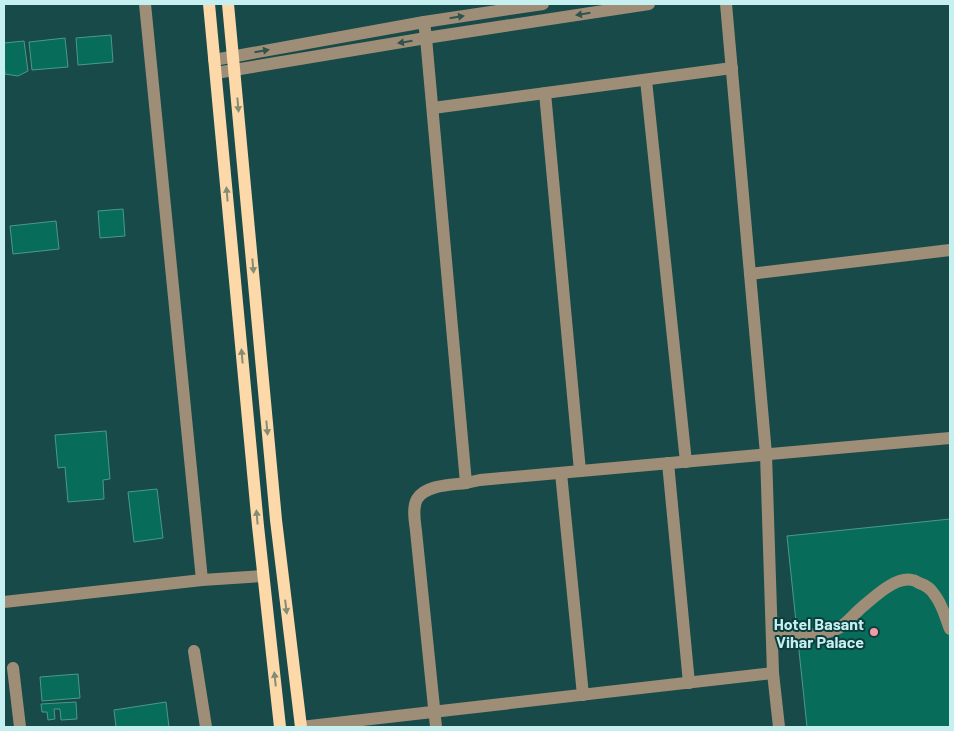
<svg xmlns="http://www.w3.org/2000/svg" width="954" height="731" font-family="Barlow,sans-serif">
<rect width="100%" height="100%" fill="#184a49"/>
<g fill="#076c59" stroke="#499b87">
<polygon points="111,35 113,62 78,65 76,38"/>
<polygon points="65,38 68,67 32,70 29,42"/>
<polygon points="24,41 28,71 18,76 5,74 4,62 4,43"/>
<polygon points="123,209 125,236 100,238 98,211"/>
<polygon points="56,221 59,249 13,254 10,226"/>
<polygon points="106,431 110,479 103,480 104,499 68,502 65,467 58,468 55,435"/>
<polygon points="157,489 163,538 134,542 128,492"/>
<polygon points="950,519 950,727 807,727 787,536"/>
<polygon points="78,674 80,698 42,701 40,677"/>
<polygon points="76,702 77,719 61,720 60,709 54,709 55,719 48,720 47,712 42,712 41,704"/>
<polygon points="166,702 169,727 116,727 114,710"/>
</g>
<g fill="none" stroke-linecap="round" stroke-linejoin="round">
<g stroke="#9f8e77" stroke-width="12">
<polyline points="145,4 202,580"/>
<polyline points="726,4 766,454 773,673 779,727"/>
<polyline points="424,22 426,38 466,483 480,480 950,438"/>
<polyline points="214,60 424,22 543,4"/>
<polyline points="216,73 426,38 649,4"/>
<polyline points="646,80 686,462"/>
<polyline points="545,93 580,471"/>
<polyline points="433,108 732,68"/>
<polyline points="750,274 950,250"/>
<polyline points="668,463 689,683"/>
<polyline points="561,473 583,695"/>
<polyline points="4,602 202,580 263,576"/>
<path d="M 772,636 C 789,635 821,637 837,629 C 847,624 851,617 860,609 C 872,599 895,576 912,580 C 915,580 917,582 919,583 C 925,585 931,589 934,594 C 943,605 945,617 950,629"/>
<polyline points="194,651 206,727"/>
<polyline points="13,668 20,727"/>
<polyline points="301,727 773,673"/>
<path d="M 436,727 L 416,531 C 415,522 412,508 417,499 C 425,485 451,485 466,483"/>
</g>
<g stroke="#fdd9a9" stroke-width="12">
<polyline points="209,4 258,526 280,727"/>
<polyline points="228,4 276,520 301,727"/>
</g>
</g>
<defs><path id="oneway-solid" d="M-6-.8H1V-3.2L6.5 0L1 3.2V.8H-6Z" transform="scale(1.25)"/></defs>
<g fill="#30534d">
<use href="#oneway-solid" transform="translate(583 14) rotate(171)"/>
<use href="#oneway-solid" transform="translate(457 17) rotate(-9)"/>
<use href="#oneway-solid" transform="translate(405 42) rotate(171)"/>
<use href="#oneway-solid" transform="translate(262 51) rotate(-10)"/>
</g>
<g fill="#848c74">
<use href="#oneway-solid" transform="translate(238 105) rotate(85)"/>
<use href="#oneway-solid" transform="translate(227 194) rotate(-95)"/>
<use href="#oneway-solid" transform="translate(253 266) rotate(85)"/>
<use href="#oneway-solid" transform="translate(242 356) rotate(-95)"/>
<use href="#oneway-solid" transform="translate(267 428) rotate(85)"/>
<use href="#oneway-solid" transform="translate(257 517) rotate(-95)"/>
<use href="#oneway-solid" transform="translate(286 607) rotate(83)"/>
<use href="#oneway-solid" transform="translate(275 679) rotate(-96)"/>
</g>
<circle fill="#f49aa1" stroke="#0b3f3f" stroke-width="2" cx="874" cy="632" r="5"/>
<g text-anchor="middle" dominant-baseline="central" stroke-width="4" stroke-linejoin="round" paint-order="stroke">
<g font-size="16" font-weight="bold" fill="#c6f0ef" stroke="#0b3f3f" text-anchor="end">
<text x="864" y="623">Hotel Basant<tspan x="864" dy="18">Vihar Palace</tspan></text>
</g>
</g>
<rect width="954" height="731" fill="none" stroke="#c6f0ef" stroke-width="10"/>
</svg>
